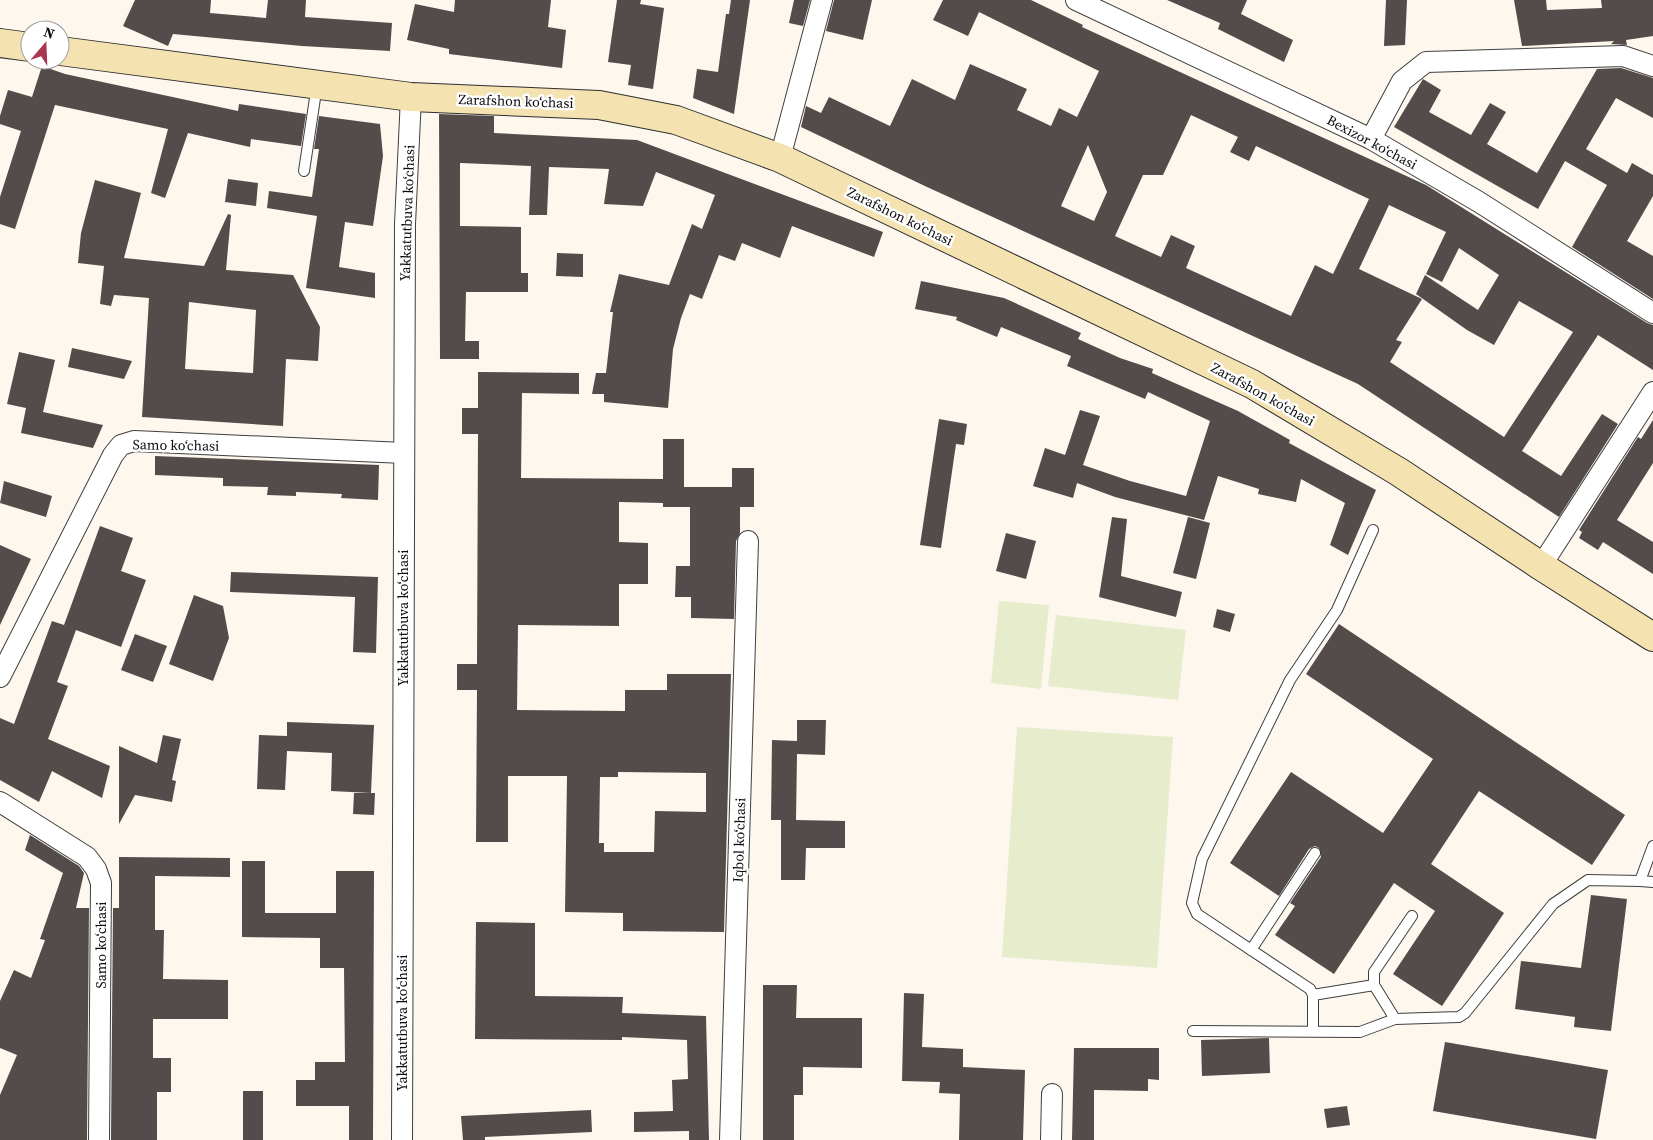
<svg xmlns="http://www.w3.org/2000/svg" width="1653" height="1140" font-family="'Source Serif 4',serif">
<rect width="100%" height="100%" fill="#fdf7ee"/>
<g fill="#e6eccc">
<polygon points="999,601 1049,605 1041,689 991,683"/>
<polygon points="1056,615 1186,630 1178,700 1048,686"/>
<polygon points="1017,727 1173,737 1157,968 1002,957"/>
</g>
<g fill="#544c4a" fill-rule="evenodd">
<polygon points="135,0 211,0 210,13 266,18 268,0 306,0 305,17 392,23 390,51 302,46 173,34 168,46 123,26"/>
<polygon points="455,0 551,0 548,27 566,30 562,68 449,54 449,49 407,40 415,4 454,12"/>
<polygon points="617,0 641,0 640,4 664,8 653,89 628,85 631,65 608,62"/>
<polygon points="731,0 750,0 734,114 693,98 697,69 718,72 726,14 729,14"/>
<polygon points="794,0 810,0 803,26 789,23"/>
<polygon points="834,0 872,0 863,40 826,31"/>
<path d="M 943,0 L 1031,0 L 1083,25 L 1082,27 L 1426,185 L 1647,323 L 1653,325 L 1653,370 L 1598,335 L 1522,451 L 1561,476 L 1602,414 L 1618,424 L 1559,517 L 1358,384 L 927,187 L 801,127 L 806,106 L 821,113 L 829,97 L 890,126 L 912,79 L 955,100 L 970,64 L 1027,89 L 1017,110 L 1051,126 L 1059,108 L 1077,117 L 1099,71 L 979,12 L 968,36 L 933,20 ZM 1191,115 L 1238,137 L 1230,152 L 1249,161 L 1256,146 L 1369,199 L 1333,274 L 1315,265 L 1291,316 L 1186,268 L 1195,246 L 1171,235 L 1161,257 L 1115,236 L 1143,175 L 1163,175 ZM 1088,145 L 1107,192 L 1094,221 L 1061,206 ZM 1389,205 L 1446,232 L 1426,274 L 1442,282 L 1459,248 L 1499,275 L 1478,310 L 1425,275 L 1416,294 L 1467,330 L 1494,345 L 1519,301 L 1573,332 L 1504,437 L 1390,362 L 1402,342 L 1396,340 L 1422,299 L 1359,269 Z"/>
<polygon points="1167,0 1247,0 1241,14 1293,40 1284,62 1218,29 1220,23"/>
<polygon points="1386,0 1407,0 1405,45 1384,46"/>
<polygon points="1514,0 1546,0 1547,10 1602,8 1601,0 1653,0 1653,36 1626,40 1627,45 1611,44 1614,41 1522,46"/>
<polygon points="42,66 65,74 238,111 239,104 306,114 301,146 251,139 250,147 188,133 165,198 151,193 168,129 55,105 15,229 0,224 0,197 21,131 0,124 0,116 8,90 32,97"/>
<polygon points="1621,68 1653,78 1653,118 1616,98 1586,149 1627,173 1632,163 1653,175 1653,196 1627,241 1653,256 1653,299 1572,247 1607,185 1565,161 1538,209 1394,127 1423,79 1441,90 1429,112 1471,135 1490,103 1506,112 1487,144 1537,173 1597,69"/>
<polygon points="439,114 494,116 494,133 637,140 883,232 874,257 792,226 780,258 742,243 735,261 719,255 702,299 690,294 681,318 673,349 668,408 604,402 604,394 592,394 596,373 606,373 613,312 610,312 619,274 669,285 692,224 702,229 715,195 656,172 643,206 604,204 609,169 549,167 547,215 529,215 531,166 460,163 460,226 521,227 521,273 528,273 528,292 466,292 465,341 479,341 479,359 440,359"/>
<polygon points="319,116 380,124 383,156 373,226 345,222 339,267 375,273 375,298 306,288 317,216 267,208 269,191 312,197 319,149 314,149"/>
<polygon points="228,179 258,183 256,206 225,202"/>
<path d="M 95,180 L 141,193 L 124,258 L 204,266 L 228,214 L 231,215 L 226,270 L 293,275 L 320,327 L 318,361 L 286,359 L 283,426 L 142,417 L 149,298 L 114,295 L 111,306 L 100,304 L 104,266 L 78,263 L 81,233 ZM 189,302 L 256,310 L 253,373 L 185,369 Z"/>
<polygon points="557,253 583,254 583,277 556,276"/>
<polygon points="921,281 1004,298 1081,333 1078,339 1120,358 1153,369 1152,373 1238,411 1290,440 1289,443 1376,490 1348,555 1330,545 1345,503 1301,479 1296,502 1258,494 1259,489 1218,476 1204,520 1115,497 1077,483 1073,498 1033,486 1045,448 1065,455 1080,410 1100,416 1083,465 1130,481 1186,496 1210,421 1148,392 1145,399 1067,366 1071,356 1001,327 997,337 956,320 957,317 915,309"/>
<polygon points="72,348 132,361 124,379 68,367"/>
<polygon points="19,352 55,360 43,412 103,425 93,448 21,433 26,408 7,404"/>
<path d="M 478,372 L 579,373 L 579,394 L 522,393 L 521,478 L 663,479 L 663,439 L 684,439 L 684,487 L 732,487 L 732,468 L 754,468 L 754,507 L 740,507 L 740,533 L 736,541 L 734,619 L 691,618 L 691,597 L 675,597 L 676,566 L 690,566 L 690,507 L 663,507 L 663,503 L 619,502 L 619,542 L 648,543 L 648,584 L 619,584 L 619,626 L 518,625 L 517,710 L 625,711 L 625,690 L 667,690 L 667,674 L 731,674 L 724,932 L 623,931 L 623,913 L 565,912 L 567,776 L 508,776 L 508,842 L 476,842 L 477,690 L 457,690 L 457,664 L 477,664 L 478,434 L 462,434 L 462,408 L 478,408 ZM 618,772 L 706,773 L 706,812 L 655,811 L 654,852 L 604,852 L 604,843 L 599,843 L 600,777 L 618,777 Z"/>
<polygon points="939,419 967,424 964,445 956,444 941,548 920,545"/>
<polygon points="1653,420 1653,463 1617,520 1653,542 1653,574 1603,542 1598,550 1579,538 1582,532 1579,530 1638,437 1641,439"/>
<polygon points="155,456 379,465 378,500 341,498 342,494 296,492 296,496 267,495 268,487 223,486 223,478 155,475"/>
<polygon points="4,481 52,496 46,517 0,503"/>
<polygon points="1112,517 1127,519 1121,576 1182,592 1176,617 1099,597"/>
<polygon points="1188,517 1210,523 1196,579 1173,573"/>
<polygon points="100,526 133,538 121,571 146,580 121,647 76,630 57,682 68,686 48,739 110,766 102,798 52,771 39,802 0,780 0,718 14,724 52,621 64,625"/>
<polygon points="1006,533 1036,541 1026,579 996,571"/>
<polygon points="0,545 31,559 0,625"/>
<polygon points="231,572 378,577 376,653 353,652 355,597 230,592"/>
<polygon points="194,595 223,606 229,638 213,681 169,664"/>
<polygon points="1217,609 1235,614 1230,632 1213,627"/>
<polygon points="1339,624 1625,815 1592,865 1479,791 1431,864 1504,913 1442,1006 1393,974 1435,911 1394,883 1334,974 1275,935 1295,906 1290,903 1321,857 1319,848 1315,846 1309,849 1279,896 1230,863 1291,772 1383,833 1433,759 1306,674"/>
<polygon points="135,634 167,646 153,682 121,670"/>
<polygon points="797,720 826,720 825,755 797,754 796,820 845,821 845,848 806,848 805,880 781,880 781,820 784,820 771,820 772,740 797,741"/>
<polygon points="287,722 374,725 371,793 331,791 332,753 287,751 285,790 257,789 259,735 287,736"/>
<polygon points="163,735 181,739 172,780 176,781 172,802 135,795 119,824 119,746 157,763"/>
<polygon points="354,793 375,793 374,815 353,814"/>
<polygon points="30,835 79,866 84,873 76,908 89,908 87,1140 0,1140 0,1095 17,1055 0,1048 0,1001 14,970 31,978 45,940 40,939 63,873 25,850"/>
<polygon points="119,857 230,858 230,877 155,876 155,930 164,930 163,979 228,980 228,1019 153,1019 153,1058 171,1058 171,1092 157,1092 157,1140 111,1140 113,908 119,908"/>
<polygon points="242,861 265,861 265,913 336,913 336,871 374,871 373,1140 349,1140 349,1106 296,1106 296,1080 315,1080 315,1062 345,1062 344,968 320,968 320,938 242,937"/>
<polygon points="1591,895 1627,899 1611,1031 1574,1027 1575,1017 1515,1009 1521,961 1581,968"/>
<polygon points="476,922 535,923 535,996 623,997 622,1013 706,1016 709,1140 689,1140 689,1131 634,1132 634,1112 673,1111 672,1080 688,1079 687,1040 622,1037 622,1040 475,1039"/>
<polygon points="763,985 797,985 796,1018 862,1018 862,1068 803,1067 803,1095 794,1095 794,1140 763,1140"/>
<polygon points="904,993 924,994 922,1047 963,1049 963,1067 1025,1070 1023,1140 959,1140 960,1094 939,1093 940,1082 902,1081"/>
<polygon points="1269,1038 1270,1073 1202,1076 1201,1040"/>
<polygon points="1445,1042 1608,1070 1596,1139 1433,1111"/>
<polygon points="1074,1048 1159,1048 1159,1080 1148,1079 1148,1091 1094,1090 1094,1140 1072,1140"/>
<rect x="243" y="1091" width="20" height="49"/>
<polygon points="1347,1106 1350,1125 1327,1128 1324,1109"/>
<polygon points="591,1110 592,1132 485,1137 485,1140 463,1140 461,1116"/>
</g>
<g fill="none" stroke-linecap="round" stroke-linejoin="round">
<defs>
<g id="service">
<polyline points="304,171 317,85"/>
<polyline points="1640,881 1653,882"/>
<polyline points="1251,950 1315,853"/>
<polyline points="1313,995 1374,985"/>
<polyline points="1395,1019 1374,985 1374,972 1412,916"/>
<polyline points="1193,1031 1360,1032 1395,1019 1459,1017 1465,1013 1553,904 1588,880 1640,881 1653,846"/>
<polyline points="1313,1031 1313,995 1310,989 1197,914 1192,903 1202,859 1290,680 1337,610 1373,530"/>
</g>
<g id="minor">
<polyline points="1076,0 1371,139 1479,202 1653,313"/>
<polyline points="1371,139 1402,81 1426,62 1623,56 1653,66"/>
<polyline points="780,158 822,0"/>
<polyline points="1541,566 1653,392"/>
<polyline points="0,677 113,455 121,445 134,441 404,453"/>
<polyline points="0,802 87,857 96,869 101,883 99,1140"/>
<polyline points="402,1140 405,224 411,97"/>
<polyline points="730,1140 748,541"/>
<polyline points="1051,1140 1052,1094"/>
</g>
<g id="secondary">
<polyline points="0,43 30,47"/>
<polyline points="60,51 411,97 599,105 676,120 780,158 1252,384 1399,472 1541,566 1653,637"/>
</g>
</defs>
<use href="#service" stroke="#3f3f3f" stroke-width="12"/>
<use href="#minor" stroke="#3f3f3f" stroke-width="22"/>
<use href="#secondary" stroke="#2e2e2e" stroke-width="30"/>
<use href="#service" stroke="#fff" stroke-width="10"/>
<use href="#minor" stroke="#fff" stroke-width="20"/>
<use href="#secondary" stroke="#f5e2b1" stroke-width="28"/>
</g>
<g text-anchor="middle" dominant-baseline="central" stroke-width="5" stroke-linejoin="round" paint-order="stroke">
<g font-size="14" fill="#0c0c0c" stroke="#fff">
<text transform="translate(516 101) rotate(2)">Zarafshon koʻchasi</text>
<text transform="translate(1372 142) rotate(28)">Bexizor koʻchasi</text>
<text transform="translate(407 213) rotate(-88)">Yakkatutbuva koʻchasi</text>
<text transform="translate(900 216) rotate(26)">Zarafshon koʻchasi</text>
<text transform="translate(1263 394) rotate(29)">Zarafshon koʻchasi</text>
<text transform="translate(176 445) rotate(1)">Samo koʻchasi</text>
<text transform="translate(403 618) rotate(-90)">Yakkatutbuva koʻchasi</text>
<text transform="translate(739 840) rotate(-88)">Iqbol koʻchasi</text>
<text transform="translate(101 945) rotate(-90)">Samo koʻchasi</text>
<text transform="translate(402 1023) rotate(-90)">Yakkatutbuva koʻchasi</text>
</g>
</g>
<g transform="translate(45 45) rotate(19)"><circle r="24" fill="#ffffff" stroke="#9e9e9e"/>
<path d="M0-4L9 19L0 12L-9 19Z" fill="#ab354f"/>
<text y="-8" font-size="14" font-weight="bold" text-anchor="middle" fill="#0c0c0c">N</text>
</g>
</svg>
